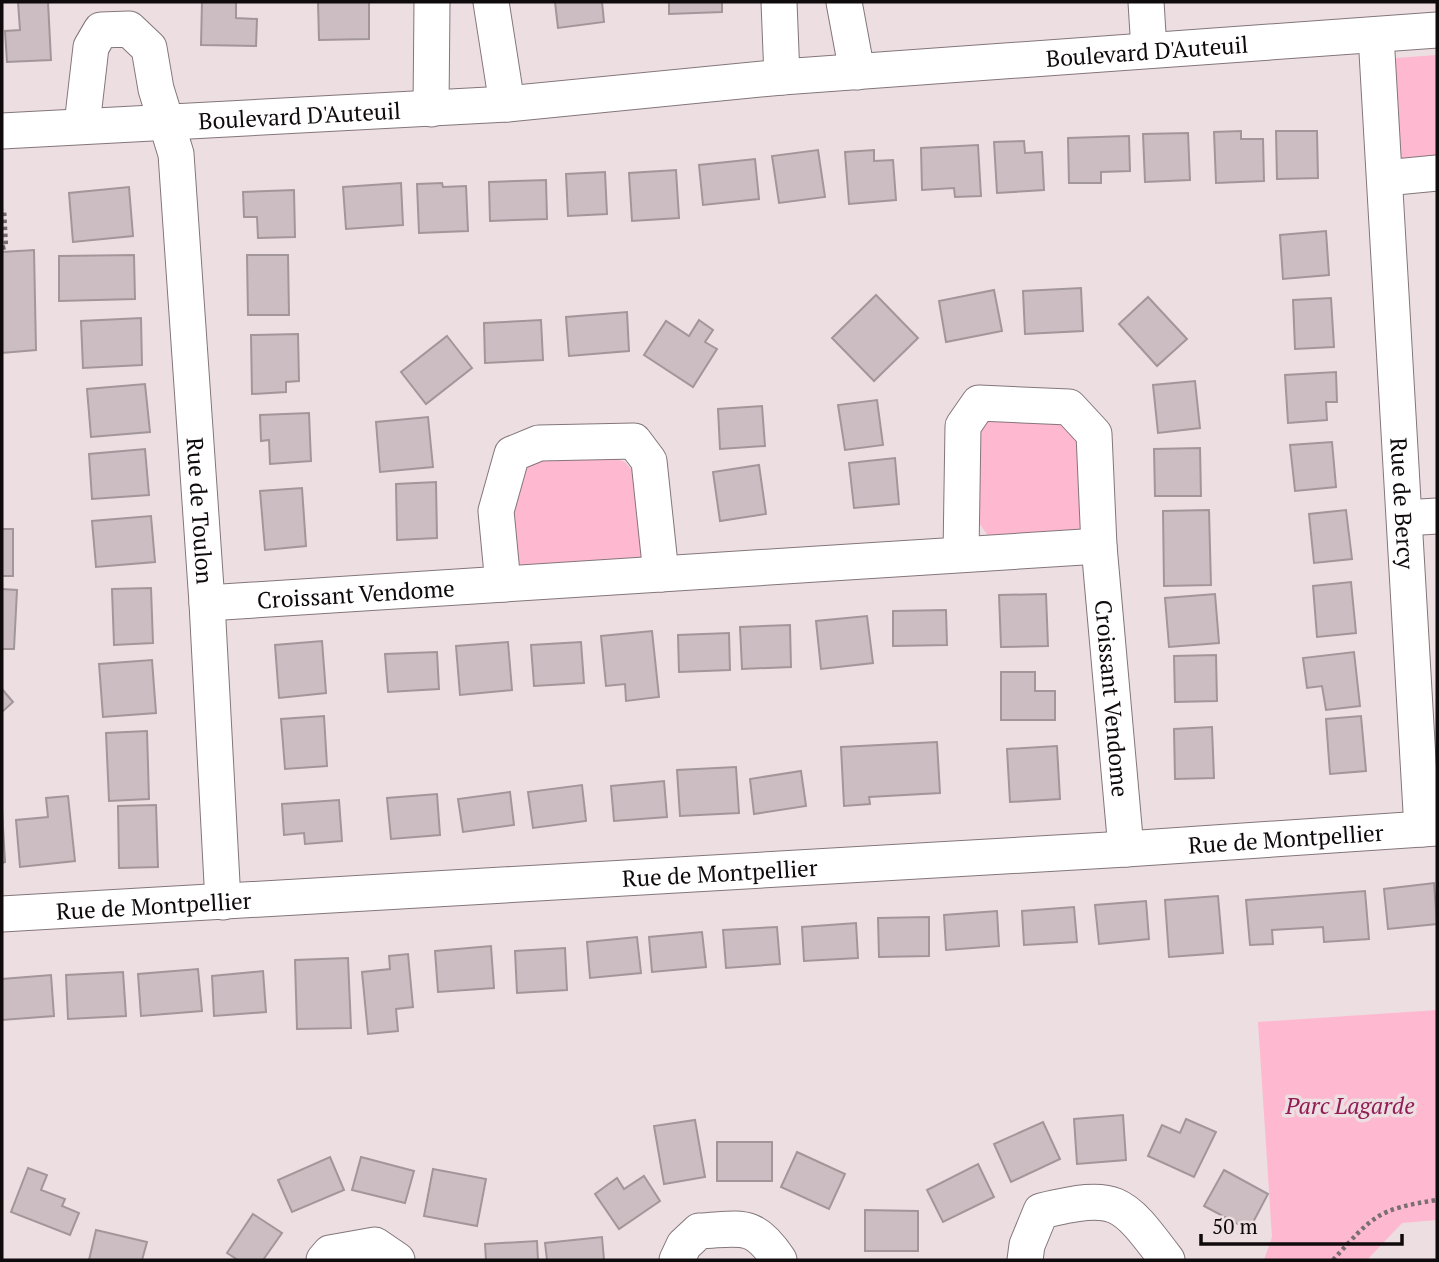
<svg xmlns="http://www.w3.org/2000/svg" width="1439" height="1262" font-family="'PT Serif',serif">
<rect width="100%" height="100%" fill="#eddee2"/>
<g fill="#feb8cf">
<polygon points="1437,55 1437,165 1401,161 1390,64 1396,58"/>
<polygon points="999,414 1060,421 1083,445 1089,523 1076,533 991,540 979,523 976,443 978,424"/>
<polygon points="607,455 625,462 637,476 645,560 521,569 515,557 512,488 529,459"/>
<polygon points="1437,1010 1437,1220 1402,1223 1367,1260 1264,1260 1272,1237 1258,1022"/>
</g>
<g fill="#cbbdc1" stroke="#a3969a" stroke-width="2">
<polygon points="18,2 48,2 51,60 7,62 5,31 20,30"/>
<polygon points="202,2 236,2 236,18 257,19 256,46 201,45"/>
<polygon points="318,2 369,2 369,39 319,40"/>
<polygon points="555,2 602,2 604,22 558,28"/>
<polygon points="669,2 722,2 722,12 669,14"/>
<polygon points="1241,131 1241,139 1263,139 1264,181 1216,183 1214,132"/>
<polygon points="1276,131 1317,131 1318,178 1277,179"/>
<polygon points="1188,133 1190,180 1145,182 1143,134"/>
<polygon points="1129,136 1130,171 1101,172 1101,183 1069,183 1068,138"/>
<polygon points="1024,141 1025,153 1042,152 1044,190 997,193 994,142"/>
<polygon points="978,145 981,196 955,197 954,188 922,190 921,148"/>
<polygon points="818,150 825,197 779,203 772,156"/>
<polygon points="874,150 874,161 893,160 896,200 849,204 845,152"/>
<polygon points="755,159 759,199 703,205 699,165"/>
<polygon points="676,170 679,218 632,221 629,173"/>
<polygon points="605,172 607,214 568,216 566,174"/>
<polygon points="546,180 547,219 490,221 489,182"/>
<polygon points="401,183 403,225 346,229 343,187"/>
<polygon points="442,183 443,187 466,186 468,231 419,233 417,184"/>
<polygon points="129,187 133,236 73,242 69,193"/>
<polygon points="294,190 295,237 258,238 257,217 244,217 243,192"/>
<polygon points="1326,231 1329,275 1283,279 1280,235"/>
<polygon points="34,250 36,350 2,353 2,252"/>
<polygon points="134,255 135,299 59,301 59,256"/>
<polygon points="247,255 288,255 289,315 248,315"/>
<polygon points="1081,288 1083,331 1025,334 1023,291"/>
<polygon points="994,290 1002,331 946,342 939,301"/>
<polygon points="876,295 918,338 874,381 832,338"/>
<polygon points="1148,297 1187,339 1157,366 1119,324"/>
<polygon points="1331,298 1334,347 1295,349 1293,300"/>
<polygon points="627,312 629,351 569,356 566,317"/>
<polygon points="141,318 142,365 83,368 81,321"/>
<polygon points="541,320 543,360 485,363 484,323"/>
<polygon points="699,320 713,330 705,342 717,349 693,387 644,355 666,321 689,336"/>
<polygon points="298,334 299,381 286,382 286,392 252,394 251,335"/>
<polygon points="447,336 472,368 426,404 401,372"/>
<polygon points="1336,372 1337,402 1326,402 1327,420 1288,423 1285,375"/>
<polygon points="1195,381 1200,428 1158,433 1153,385"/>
<polygon points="145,384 150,432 91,437 87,389"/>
<polygon points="877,400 883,445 845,450 838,405"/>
<polygon points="762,406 765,446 720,449 718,409"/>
<polygon points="309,413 311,461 270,464 269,440 261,441 260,415"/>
<polygon points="428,417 433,467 380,472 376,422"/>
<polygon points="1332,442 1336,487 1295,491 1290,445"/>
<polygon points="1200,448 1201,496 1155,496 1154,449"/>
<polygon points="145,449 149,495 92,499 89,454"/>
<polygon points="895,458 899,504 854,508 849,463"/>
<polygon points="759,465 766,514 720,521 713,472"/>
<polygon points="436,482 437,538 397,540 396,484"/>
<polygon points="302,488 306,546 265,550 260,491"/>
<polygon points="1209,510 1211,585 1164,586 1163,511"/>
<polygon points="1346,510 1352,559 1314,563 1309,514"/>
<polygon points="151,516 155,562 96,567 92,521"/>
<rect x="2" y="529" width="11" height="47"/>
<polygon points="1351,582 1356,633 1317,637 1313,586"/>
<polygon points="151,588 153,643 114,645 112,589"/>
<polygon points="2,589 17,590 14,649 2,649"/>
<polygon points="1046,594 1048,646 1001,647 999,595"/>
<polygon points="1215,594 1219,643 1169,647 1165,598"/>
<polygon points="946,610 947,645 893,646 893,611"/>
<polygon points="867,616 873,663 821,669 816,621"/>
<polygon points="790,625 791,667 742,669 740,627"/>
<polygon points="652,631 659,697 626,701 625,684 606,686 601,636"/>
<polygon points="729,633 730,670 679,672 678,635"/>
<polygon points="322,641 326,693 279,698 275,645"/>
<polygon points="508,642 512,690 460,695 456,646"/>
<polygon points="581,642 584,683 534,686 531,645"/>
<polygon points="437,652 439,689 388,692 385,654"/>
<polygon points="1354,652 1360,706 1326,710 1322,686 1307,688 1303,658"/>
<polygon points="1216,655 1217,701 1175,702 1174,656"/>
<polygon points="152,660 156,713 103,717 99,664"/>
<polygon points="1001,672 1035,672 1035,691 1055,691 1055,720 1001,720"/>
<polygon points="2,689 13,702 2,712"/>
<polygon points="324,716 327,766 285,769 281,719"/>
<polygon points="1361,716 1366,771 1330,774 1326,719"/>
<polygon points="1212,727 1214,778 1175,779 1174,729"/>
<polygon points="147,731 149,799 109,801 106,733"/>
<polygon points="937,742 940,793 869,797 870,804 844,806 841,747"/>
<polygon points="1057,746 1060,799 1010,802 1007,749"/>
<polygon points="736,767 739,813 680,816 677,770"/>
<polygon points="801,771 806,806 754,814 750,779"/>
<polygon points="664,781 667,817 614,821 611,786"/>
<polygon points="582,785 586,821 533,828 528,792"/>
<polygon points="510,792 514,825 463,832 458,799"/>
<polygon points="437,794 440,835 391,839 387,798"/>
<polygon points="68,796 75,861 20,867 16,820 48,817 46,798"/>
<polygon points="339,800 342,841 305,844 304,833 284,835 282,804"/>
<polygon points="156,805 158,867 119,868 118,806"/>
<polygon points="2,810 5,862 2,863"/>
<polygon points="1434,883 1437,924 1388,929 1384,889"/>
<polygon points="1365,891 1369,939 1324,942 1323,927 1272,930 1273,944 1250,945 1246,900"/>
<polygon points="1218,896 1223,953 1169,957 1165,900"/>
<polygon points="1146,901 1149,939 1099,944 1095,905"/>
<polygon points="1074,907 1077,942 1024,945 1022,911"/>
<polygon points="997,911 999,946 946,950 944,915"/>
<polygon points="929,917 929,956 879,957 878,918"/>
<polygon points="856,923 858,958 804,961 802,927"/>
<polygon points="777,927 780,964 726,968 723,930"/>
<polygon points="702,932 706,967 652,972 649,937"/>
<polygon points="637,937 641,973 590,978 587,942"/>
<polygon points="491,946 494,988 438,992 435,951"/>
<polygon points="565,948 567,990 517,993 515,951"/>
<polygon points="408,954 413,1007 396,1009 398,1031 368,1034 362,972 390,969 389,956"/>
<polygon points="348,958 351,1028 297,1029 295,960"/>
<polygon points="198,969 202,1011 141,1016 138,974"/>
<polygon points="263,971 266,1012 214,1016 212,976"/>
<polygon points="123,972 126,1016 68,1019 66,975"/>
<polygon points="51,975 54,1016 2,1020 2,979"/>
<polygon points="1123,1115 1126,1160 1077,1164 1074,1119"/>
<polygon points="1186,1119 1216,1132 1194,1177 1148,1156 1162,1125 1180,1133"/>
<polygon points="695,1120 705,1177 664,1184 654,1126"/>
<polygon points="1043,1122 1060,1159 1011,1182 994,1144"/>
<rect x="717" y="1142" width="55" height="39"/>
<polygon points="797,1152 845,1174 829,1209 781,1187"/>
<polygon points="330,1157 344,1190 292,1212 278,1180"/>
<polygon points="361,1157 414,1171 405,1203 352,1190"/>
<polygon points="978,1164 994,1197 943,1222 927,1190"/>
<polygon points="28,1168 47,1175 41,1190 65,1199 62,1206 79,1213 70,1235 11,1212"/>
<polygon points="433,1169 486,1179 477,1226 424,1216"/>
<polygon points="1224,1170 1268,1194 1249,1230 1204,1206"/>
<polygon points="644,1176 660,1201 619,1229 595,1194 617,1178 624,1189"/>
<polygon points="865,1210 918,1211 918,1251 865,1251"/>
<polygon points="253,1214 282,1233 263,1260 238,1260 227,1253"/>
<polygon points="96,1230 147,1242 142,1260 89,1260"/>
<polygon points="602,1237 604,1260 547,1260 545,1243"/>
<polygon points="537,1241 538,1260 486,1260 485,1244"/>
</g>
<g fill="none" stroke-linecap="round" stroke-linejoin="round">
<defs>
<g id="minor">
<polyline points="491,2 507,104"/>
<polyline points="779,2 782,77"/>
<polyline points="844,2 857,72"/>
<polyline points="1146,2 1149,50"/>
<path id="s1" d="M 1376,35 L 1422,829"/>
<polyline points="431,109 432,2"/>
<path id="s2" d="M 82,125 L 91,47 L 101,30 L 129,29 L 149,48 L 156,89 L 176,154 L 207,603 L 223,902"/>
<path id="s3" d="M 2,131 L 507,104 L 782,77 L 1437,30"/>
<polyline points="1385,178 1437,173"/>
<polyline points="1405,518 1437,516"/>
<path id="s4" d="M 961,554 L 963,426 L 979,403 L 1069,407 L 1094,434 L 1099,546 L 1126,849"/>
<polyline points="503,584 496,511 512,454 539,443 634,441 649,461 661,574"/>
<path id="s5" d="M 207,603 L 1099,546"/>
<path id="s6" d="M 2,914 L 1126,849 L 1437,828"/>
<polyline points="324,1260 330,1253 375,1245 397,1260"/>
<path d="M 677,1260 L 684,1245 L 699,1231 C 742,1229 753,1221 779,1260"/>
<path d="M 1025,1260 L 1027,1245 L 1041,1211 C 1117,1193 1121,1199 1167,1260"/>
</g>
</defs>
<use href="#minor" stroke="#83767a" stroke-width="37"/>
<g stroke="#796f72" stroke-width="4.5" stroke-dasharray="3.5 3.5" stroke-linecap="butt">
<polyline points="2,248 6,247 4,209"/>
<path d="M 1333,1260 C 1373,1216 1377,1209 1437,1200"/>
</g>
<use href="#minor" stroke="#fff" stroke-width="35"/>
</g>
<g text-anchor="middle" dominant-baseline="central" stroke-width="7" stroke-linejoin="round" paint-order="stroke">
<g font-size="23" fill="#0f0a0c" stroke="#eddee2">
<text stroke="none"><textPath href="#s3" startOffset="1148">Boulevard D'Auteuil</textPath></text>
<text stroke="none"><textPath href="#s3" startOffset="298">Boulevard D'Auteuil</textPath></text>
<text stroke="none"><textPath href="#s1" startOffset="469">Rue de Bercy</textPath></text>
<text stroke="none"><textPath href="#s2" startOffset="621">Rue de Toulon</textPath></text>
<text stroke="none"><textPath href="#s5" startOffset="149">Croissant Vendome</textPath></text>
<text stroke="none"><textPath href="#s4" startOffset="548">Croissant Vendome</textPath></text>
<text stroke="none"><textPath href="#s6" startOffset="1286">Rue de Montpellier</textPath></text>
<text stroke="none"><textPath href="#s6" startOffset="719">Rue de Montpellier</textPath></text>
<text stroke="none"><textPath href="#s6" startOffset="152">Rue de Montpellier</textPath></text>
</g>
<g font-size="23" font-style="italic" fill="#921d54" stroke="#eddee2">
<text x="1350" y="1105">Parc Lagarde</text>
</g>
</g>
<rect width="1439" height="1262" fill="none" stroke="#0f0a0c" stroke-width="7"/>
<path d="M1201 1234v10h201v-10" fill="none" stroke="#0f0a0c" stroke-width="3.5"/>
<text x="1212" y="1234" font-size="21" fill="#0f0a0c" stroke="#eddee2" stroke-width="5" paint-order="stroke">50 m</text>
</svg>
